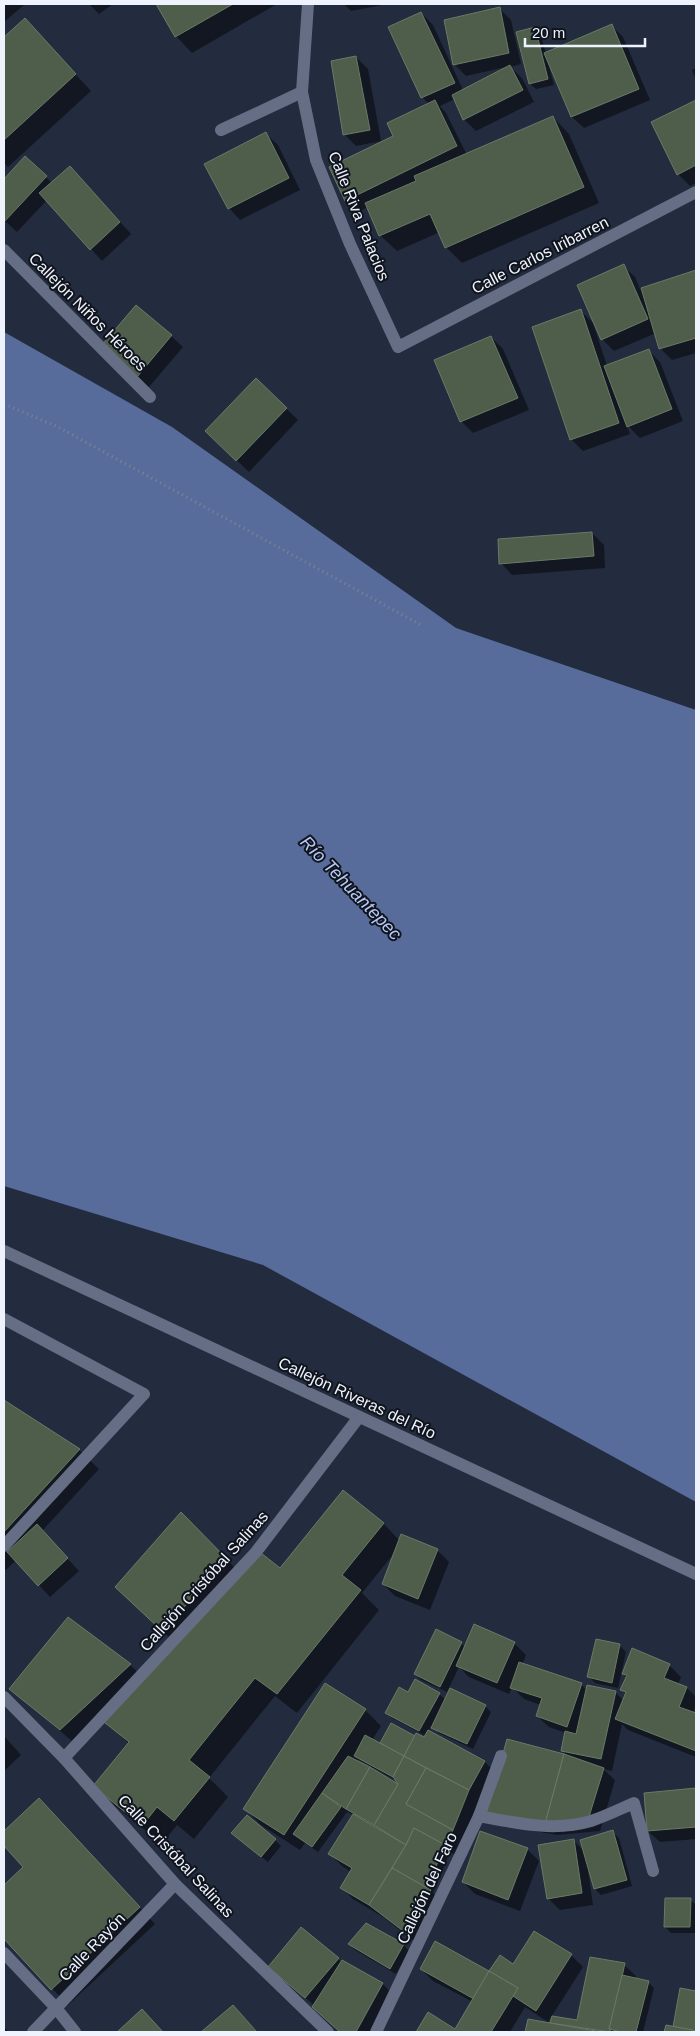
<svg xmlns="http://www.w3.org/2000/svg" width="700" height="2036" font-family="Helvetica,sans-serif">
<rect width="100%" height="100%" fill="#232b3e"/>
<polygon fill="#586c9c" points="4,332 172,427 456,628 696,710 696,1502 263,1265 4,1186"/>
<g fill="#0007" fill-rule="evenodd">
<polygon points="4,4 25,4 4,22"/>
<polygon points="89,4 113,4 99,14"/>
<polygon points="158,4 277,4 192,53 176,36"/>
<polygon points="344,4 387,4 351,11"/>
<polygon points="500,9 511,20 521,64 510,67 522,78 534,102 476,131 464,119 455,99 440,106 446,113 467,155 553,117 569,134 599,203 462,263 446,247 440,232 397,251 380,235 368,207 358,212 346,200 395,137 429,104 422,97 421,13 433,25 463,90 506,67 466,76 454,64"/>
<polygon points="25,20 91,91 8,167 4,163 4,39"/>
<polygon points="612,26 623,37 650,100 584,128 572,117 549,62 548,62 554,85 536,89 530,84 535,29 541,35 546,54"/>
<polygon points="356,57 368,69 381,141 356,146 344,134"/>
<polygon points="696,68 696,80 692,70"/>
<polygon points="696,101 696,183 690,186 678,174 653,123"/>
<polygon points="266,134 278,145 300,190 240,220 229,208"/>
<polygon points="25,158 52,183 70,167 131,234 102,261 47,200 17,232 4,220 4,181"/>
<polygon points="623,266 635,277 640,289 696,271 696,353 672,360 661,349 656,333 614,351 602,339"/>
<polygon points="581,311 593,323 607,366 648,350 660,362 683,421 640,438 627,425 630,434 583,451 571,439"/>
<polygon points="171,336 183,347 149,387 114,358"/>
<polygon points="491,337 503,349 529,410 473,433 461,421"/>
<polygon points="256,379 298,420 249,472 206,431"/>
<polygon points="592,533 604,545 605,568 512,575 501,563"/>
<polygon points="4,1401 79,1450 99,1469 42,1531 79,1571 50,1597 16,1560 6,1570 4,1568"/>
<polygon points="181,1514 239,1572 174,1642 129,1599"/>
<polygon points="383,1523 400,1541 437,1550 449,1562 430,1610 395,1596 383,1584 395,1552 362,1593 379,1610 297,1713 275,1696 209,1778 228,1797 194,1839 177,1825 162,1844 114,1805 95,1786 129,1744 106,1722 280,1570"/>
<polygon points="68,1618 130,1665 142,1676 72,1741 11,1689"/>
<polygon points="597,1641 620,1646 626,1652 618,1688 595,1683 589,1677"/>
<polygon points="461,1643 465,1647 514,1643 526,1655 522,1665 581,1684 587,1691 615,1692 624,1701 626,1694 622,1690 627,1677 623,1673 669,1665 681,1677 678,1684 687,1688 696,1697 696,1705 693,1713 696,1715 696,1757 628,1730 622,1724 612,1771 603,1769 615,1780 600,1831 557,1835 499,1825 569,1757 562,1750 566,1733 549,1727 537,1716 541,1705 524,1699 512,1687 509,1694 469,1677 459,1667 447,1692 421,1680 415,1674"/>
<path d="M 409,1694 L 439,1694 L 446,1700 L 485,1706 L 491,1712 L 473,1749 L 439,1733 L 431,1726 L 428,1731 L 485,1762 L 496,1773 L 457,1856 L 450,1852 L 433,1893 L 442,1902 L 419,1945 L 383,1917 L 353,1899 L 341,1887 L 351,1872 L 342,1866 L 330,1854 L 354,1815 L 347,1812 L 318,1852 L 305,1843 L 300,1850 L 261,1825 L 245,1809 L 365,1710 L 381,1726 L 372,1740 L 381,1745 L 391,1725 L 415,1737 L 425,1739 L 426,1736 L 392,1718 L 386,1712 ZM 359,1760 L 397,1781 L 402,1788 L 357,1763 Z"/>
<polygon points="4,1736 21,1755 4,1771"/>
<polygon points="696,1789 696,1839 660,1842 648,1831 645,1794"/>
<polygon points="39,1800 155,1924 68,2005 4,1938 4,1887 25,1867 4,1844 4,1833"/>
<polygon points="613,1832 619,1838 632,1886 601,1895 595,1889 590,1870 588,1870 593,1905 560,1910 548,1898 573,1840 584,1851"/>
<polygon points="239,1839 275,1840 281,1846 268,1862"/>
<polygon points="527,1849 539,1861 520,1911 475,1894 463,1882"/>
<polygon points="690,1899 696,1905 696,1933 671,1933 665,1927"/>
<polygon points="534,1932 571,1955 583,1967 548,2022 525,2007 510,2032 417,2032 428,2014 455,2030 473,2002 433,1981 421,1969 489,1973 513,1966"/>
<polygon points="349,1944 404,1945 409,1951 396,1974 355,1950"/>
<polygon points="338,1959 342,1963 383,1984 394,1996 374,2032 340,2032 315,2006 270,1967"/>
<polygon points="624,1965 636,1976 635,1979 648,1982 654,1988 643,2032 527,2032 529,2021 552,2024 553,2017 578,2022"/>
<polygon points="681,1989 696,1992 696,2032 665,2032 667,2027 674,2028"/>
<polygon points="233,2006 258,2032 203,2032"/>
<polygon points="4,2027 9,2032 4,2032"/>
</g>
<g fill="#4e5e4a" stroke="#6a7a66">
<polygon points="156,4 233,4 175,37"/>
<polygon points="500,7 509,53 453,65 444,20"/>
<polygon points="421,12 455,83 421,98 388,27"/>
<polygon points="25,18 76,74 4,140 4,37"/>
<polygon points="612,24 639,89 571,117 544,53"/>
<polygon points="535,27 548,79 529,84 516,32"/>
<polygon points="356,56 370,130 343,135 331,61"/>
<polygon points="510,65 523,90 463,120 452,95"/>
<polygon points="435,100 457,146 345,201 329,167 393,136 387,123"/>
<polygon points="696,100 696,165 677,175 651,122"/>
<polygon points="553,116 584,187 445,248 430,214 379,236 365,203 416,181 414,176"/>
<polygon points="266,132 289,178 228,209 204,164"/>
<polygon points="25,156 47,176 4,222 4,179"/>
<polygon points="70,166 120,222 90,250 39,193"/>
<polygon points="624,264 648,319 601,340 577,285"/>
<polygon points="696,270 696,338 659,349 641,288"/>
<polygon points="136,305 172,335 137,377 101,346"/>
<polygon points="581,309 619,423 570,440 532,327"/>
<polygon points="491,336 518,398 460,422 434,360"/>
<polygon points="649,349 672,409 627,427 604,366"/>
<polygon points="256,378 287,408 236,461 205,431"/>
<polygon points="592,532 594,556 499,564 498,539"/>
<polygon points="4,1400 80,1449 4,1532"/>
<polygon points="343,1490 384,1523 342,1575 361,1590 277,1694 255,1678 189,1760 210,1777 174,1821 157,1807 142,1826 93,1786 129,1742 104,1722 261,1553 280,1568"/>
<polygon points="181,1512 228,1560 162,1631 115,1587"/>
<polygon points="37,1524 68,1558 38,1586 7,1552"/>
<polygon points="401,1534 438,1549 418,1599 382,1584"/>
<polygon points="68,1617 131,1664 60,1730 9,1689"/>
<polygon points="474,1624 515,1642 497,1683 456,1666"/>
<polygon points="436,1629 462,1642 440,1687 414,1674"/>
<polygon points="596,1639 620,1644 612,1683 587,1677"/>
<polygon points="632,1648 670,1664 664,1678 687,1687 679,1707 696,1713 696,1751 615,1719 626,1692 620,1690 627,1675 622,1674"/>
<polygon points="519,1662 582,1683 567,1727 536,1716 542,1698 510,1688"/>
<polygon points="415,1679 440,1693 419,1731 385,1713 399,1687 408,1692"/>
<polygon points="325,1683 366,1709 284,1835 243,1809"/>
<polygon points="587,1685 616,1691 601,1759 561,1751 565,1731 576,1734"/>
<polygon points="450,1688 486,1705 467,1744 431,1728"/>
<polygon points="391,1723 415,1736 404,1756 380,1743"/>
<polygon points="428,1730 485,1761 469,1790 404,1756 416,1733 424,1737"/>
<polygon points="365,1735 404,1756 393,1777 354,1756"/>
<polygon points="507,1739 564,1754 545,1824 486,1814"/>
<polygon points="564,1754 604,1768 588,1820 545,1824"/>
<polygon points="348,1756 370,1767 346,1809 322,1793"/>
<polygon points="404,1756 426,1768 406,1804 453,1830 445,1845 414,1828 406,1845 374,1825 398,1784 393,1777"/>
<polygon points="370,1767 398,1784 374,1825 346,1809"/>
<polygon points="426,1768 469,1790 453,1830 406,1804"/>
<polygon points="696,1788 696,1827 647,1831 644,1793"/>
<polygon points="322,1793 341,1807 312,1847 293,1834"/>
<polygon points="39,1798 140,1907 51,1990 4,1939 4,1885 23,1867 4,1846 4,1831"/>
<polygon points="353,1814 406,1845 369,1905 340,1888 352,1868 328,1854"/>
<polygon points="247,1815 276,1839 261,1857 231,1833"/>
<polygon points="414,1828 445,1845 427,1888 392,1868 406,1845"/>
<polygon points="613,1830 627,1880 594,1889 580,1840"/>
<polygon points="480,1831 528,1848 508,1900 462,1882"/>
<polygon points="574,1839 582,1893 547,1899 538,1845"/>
<polygon points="392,1868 431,1890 407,1934 369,1905"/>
<polygon points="665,1898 691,1898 690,1927 664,1927"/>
<polygon points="366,1923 404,1944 390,1969 348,1944"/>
<polygon points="301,1927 339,1958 305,1998 268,1967"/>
<polygon points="534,1931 572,1954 536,2011 513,1996 518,1988 489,1971 500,1955 513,1964"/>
<polygon points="435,1941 489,1971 474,1999 420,1969"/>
<polygon points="590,1957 625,1963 610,2032 550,2023 552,2016 577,2020"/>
<polygon points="342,1960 383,1983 356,2032 340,2032 312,2007"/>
<polygon points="489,1971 518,1988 491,2032 416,2032 428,2012 455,2029"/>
<polygon points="622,1975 649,1981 636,2032 621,2032 609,2029"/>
<polygon points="680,1988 696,1991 696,2031 673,2027"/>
<polygon points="233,2005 257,2032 201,2032"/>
<polygon points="142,2009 163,2032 117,2032"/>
<polygon points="528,2019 550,2023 602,2032 525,2032"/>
<polygon points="666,2025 693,2030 692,2032 664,2032"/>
</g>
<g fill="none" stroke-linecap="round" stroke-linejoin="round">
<polyline stroke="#7f8594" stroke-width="3" stroke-dasharray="1 4" stroke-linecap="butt" points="4,404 58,427 421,625"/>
<g stroke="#656e84" stroke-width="12">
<polyline points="308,4 302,92 316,160 350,244 398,347 696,192"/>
<polyline points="221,130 302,92"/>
<polyline points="4,250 150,397"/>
<polyline points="4,1251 696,1574"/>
<polyline points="4,1319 144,1394 4,1546"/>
<polyline points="4,1697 64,1758 175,1884 328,2032"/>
<polyline points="64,1758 256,1552 359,1417"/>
<path d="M 479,1816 C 516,1823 554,1832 591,1821 C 606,1816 620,1809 634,1803 L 653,1871"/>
<polyline points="4,1953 56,2008 75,2032"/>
<polyline points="33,2032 175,1884"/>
<polyline points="376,2032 479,1816 501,1756"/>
</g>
</g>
<g text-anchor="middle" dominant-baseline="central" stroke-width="4" stroke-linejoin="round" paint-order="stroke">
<g font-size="16" fill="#eff3fe" stroke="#10141c">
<text transform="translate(359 216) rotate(68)">Calle Riva Palacios</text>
<text transform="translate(540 255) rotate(-27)">Calle Carlos Iribarren</text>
<text transform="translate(88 312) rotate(45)">Callejón Niños Héroes</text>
<text transform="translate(357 1398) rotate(25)">Callejón Riveras del Río</text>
<text transform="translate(204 1581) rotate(-48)">Callejón Cristóbal Salinas</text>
<text transform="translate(176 1856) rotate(47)">Calle Cristóbal Salinas</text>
<text transform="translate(427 1888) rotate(-65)">Callejón del Faro</text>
<text transform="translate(92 1947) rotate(-46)">Calle Rayón</text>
</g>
<g font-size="18" font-style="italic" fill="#b6c9f6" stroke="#10141c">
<text transform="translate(351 888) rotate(46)">Río Tehuantepec</text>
</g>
</g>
<rect width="700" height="2036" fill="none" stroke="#eff3fe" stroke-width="10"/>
<path d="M525 38v8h120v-8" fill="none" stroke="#eff3fe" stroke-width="2.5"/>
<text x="532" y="38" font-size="15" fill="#eff3fe" stroke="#10141c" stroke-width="4" paint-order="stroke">20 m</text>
</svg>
